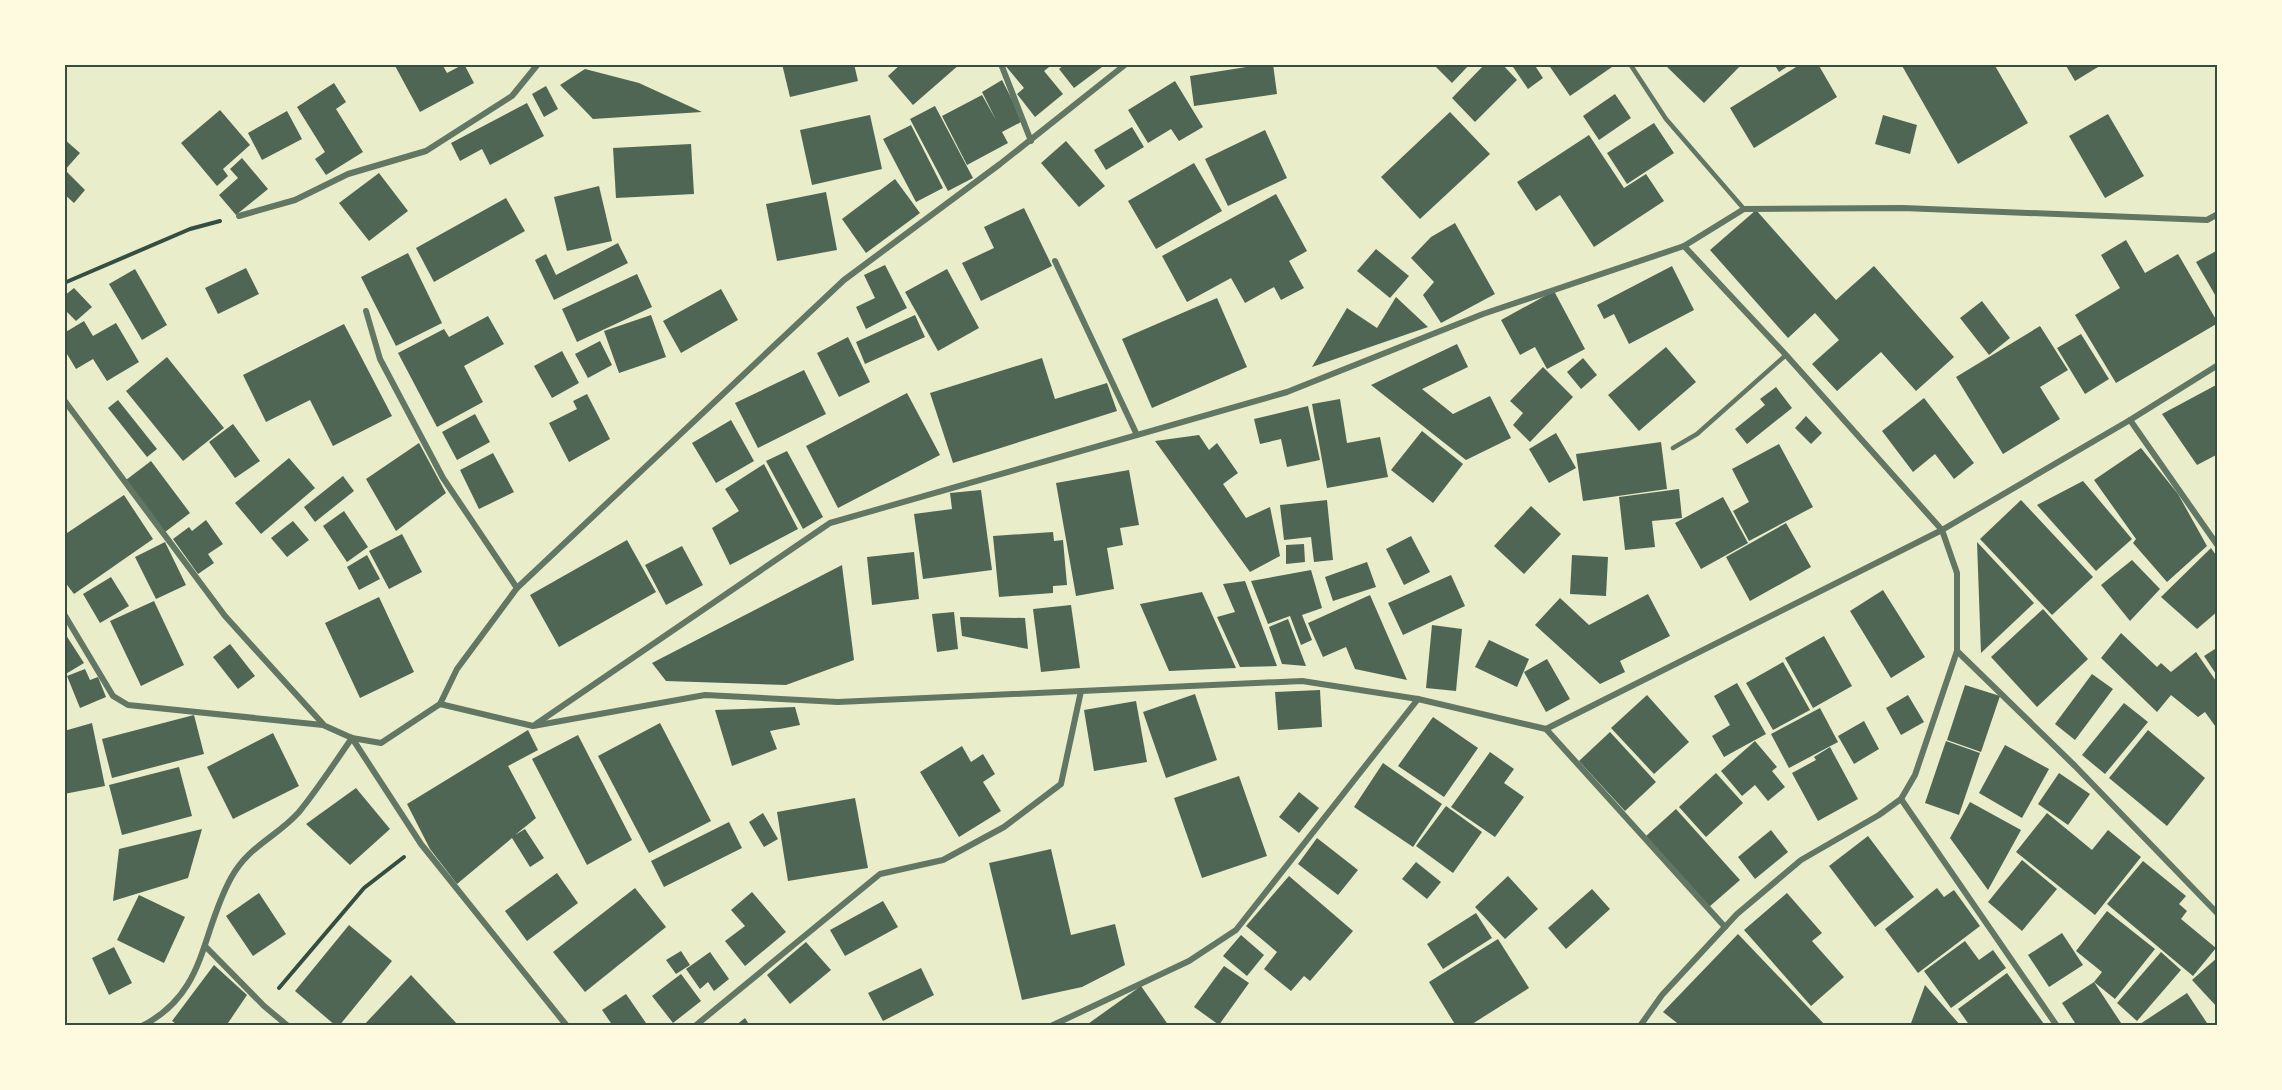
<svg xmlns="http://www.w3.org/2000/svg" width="2282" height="1090" font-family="'Asap Condensed',sans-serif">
<rect width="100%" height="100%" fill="#e9edc9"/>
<g fill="#4f6655">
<polygon points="394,64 442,64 447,73 464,64 474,83 420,112"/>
<polygon points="782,64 854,64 858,81 790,97"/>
<polygon points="901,64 960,64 913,105 888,76"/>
<polygon points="1004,64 1053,64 1044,71 1063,94 1035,117 1017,94 1024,88"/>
<polygon points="1065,64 1106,64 1074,88 1059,69"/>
<polygon points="1265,64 1273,64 1277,94 1194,106 1190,76"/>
<polygon points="1436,64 1470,64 1452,83 1435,66"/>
<polygon points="1485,64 1502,64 1517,80 1475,122 1452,98"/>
<polygon points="1511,64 1534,64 1543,78 1528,89"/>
<polygon points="1548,64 1610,64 1612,67 1570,96"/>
<polygon points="1664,64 1742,64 1704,103"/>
<polygon points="1774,64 1791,64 1779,72"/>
<polygon points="1801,64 1818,64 1837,97 1754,148 1730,108"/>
<polygon points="1901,64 1994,64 2028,123 1958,164"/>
<polygon points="2065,64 2103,64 2075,81"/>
<polygon points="585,69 639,83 702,112 593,119 560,85"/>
<polygon points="1002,80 1023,121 1002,132 1008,143 967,165 942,116 982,95 996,120 982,92"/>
<polygon points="1175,81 1203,127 1179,141 1171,129 1148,143 1128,110"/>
<polygon points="334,83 346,102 336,109 363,152 326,175 315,159 325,152 297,107"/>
<polygon points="546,86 558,109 544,117 532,94"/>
<polygon points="1615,94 1631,118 1599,140 1583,116"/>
<polygon points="527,103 544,136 490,165 482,149 460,161 451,143"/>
<polygon points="935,106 973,178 948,191 910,119"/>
<polygon points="220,110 250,145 223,169 228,176 217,186 181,143"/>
<polygon points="287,111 302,139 262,160 248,133"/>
<polygon points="1450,112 1490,154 1420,219 1381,177"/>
<polygon points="2108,114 2144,176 2105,198 2069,136"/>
<polygon points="870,115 882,169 812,185 800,130"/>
<polygon points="1883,115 1917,125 1910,154 1875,144"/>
<polygon points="1654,123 1674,153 1627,184 1607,153"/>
<polygon points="911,125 943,188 916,202 883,139"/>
<polygon points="1132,127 1144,147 1106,170 1094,150"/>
<polygon points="1265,130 1287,178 1228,206 1205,159"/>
<polygon points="1589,135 1624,188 1646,174 1664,201 1594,247 1560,195 1536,211 1517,182"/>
<polygon points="64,139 80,153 64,171"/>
<polygon points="1066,141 1105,186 1079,207 1041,163"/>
<polygon points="691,144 694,194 616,198 613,148"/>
<polygon points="242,158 268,189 236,215 219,195 238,178 230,169"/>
<polygon points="1194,163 1222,211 1156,249 1128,201"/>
<polygon points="67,172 85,190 74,203 64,194"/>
<polygon points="379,173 408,211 369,241 339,203"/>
<polygon points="895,179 920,213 866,253 842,219"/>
<polygon points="599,186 612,241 567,251 554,197"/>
<polygon points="826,192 837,250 777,261 766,204"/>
<polygon points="1276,194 1307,251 1289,261 1304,288 1281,300 1274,287 1245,303 1231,278 1187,302 1162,256"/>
<polygon points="506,198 525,231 434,282 416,248"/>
<polygon points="1024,208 1052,266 981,301 962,263 994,248 984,227"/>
<polygon points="1756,210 1836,300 1874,266 1954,357 1916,391 1881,352 1837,391 1812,364 1839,340 1815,313 1788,338 1710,250"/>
<polygon points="1455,223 1495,294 1441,323 1423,295 1434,282 1411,258 1431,237"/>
<polygon points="2126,240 2145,273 2178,254 2218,323 2116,383 2075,315 2120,288 2101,255"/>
<polygon points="618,243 628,263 554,300 535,260 546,254 556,275"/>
<polygon points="1376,249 1409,276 1390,298 1357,271"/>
<polygon points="2218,250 2218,300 2196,262"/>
<polygon points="408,253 442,323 396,346 361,277"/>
<polygon points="885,265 907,308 866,329 856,307 875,298 864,275"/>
<polygon points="1672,266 1694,310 1629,344 1614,314 1604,319 1597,305"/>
<polygon points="246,268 259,294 218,314 205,288"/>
<polygon points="135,269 167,325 142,340 109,284"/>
<polygon points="947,269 979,328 938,351 905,292"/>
<polygon points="637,274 652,307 577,342 562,309"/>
<polygon points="74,288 92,307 76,321 64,309 64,296"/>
<polygon points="721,289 738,320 681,353 663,321"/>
<polygon points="1554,291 1585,349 1547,369 1535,347 1520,355 1501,320"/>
<polygon points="1396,297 1428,327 1312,367 1347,308 1377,328"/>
<polygon points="1217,298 1247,367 1152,408 1122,339"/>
<polygon points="1982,301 2010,338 1989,355 1960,318"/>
<polygon points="651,315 666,357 619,373 604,331"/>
<polygon points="915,315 925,337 865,364 856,342"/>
<polygon points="488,316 504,344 464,366 483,402 437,427 398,353 444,329 449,337"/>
<polygon points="84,321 93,336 116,323 139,362 107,381 93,359 76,369 64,349 64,333"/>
<polygon points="344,324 392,416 333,446 310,400 266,422 243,375"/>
<polygon points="2040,326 2068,370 2040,387 2060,419 2003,454 1956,377"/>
<polygon points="2081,334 2109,379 2085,394 2057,348"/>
<polygon points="848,337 870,382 839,397 817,353"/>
<polygon points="600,341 612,365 588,378 575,354"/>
<polygon points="1457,344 1468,367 1422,389 1453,414 1490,396 1511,438 1466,460 1371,385"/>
<polygon points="1666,347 1696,382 1639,431 1608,395"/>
<polygon points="562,351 579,383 552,398 534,366"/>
<polygon points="167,357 224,428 183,461 126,391"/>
<polygon points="1042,358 1055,399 1107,383 1117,411 953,463 930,393"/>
<polygon points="1583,358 1597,375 1581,389 1567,372"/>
<polygon points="1543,367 1573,397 1530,442 1513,425 1523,413 1510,401"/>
<polygon points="804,370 826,414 758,448 735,403"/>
<polygon points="2218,384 2218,454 2197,465 2162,414"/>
<polygon points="1776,387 1792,408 1747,444 1735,429 1765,405 1760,399"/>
<polygon points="907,393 940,455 838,508 806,446"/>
<polygon points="587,394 610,439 569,462 549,423 577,409 573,401"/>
<polygon points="1924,398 1974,463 1954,479 1935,454 1913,472 1882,431"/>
<polygon points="1340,399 1347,443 1380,437 1388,477 1327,488 1312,404"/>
<polygon points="118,400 157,449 147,457 108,408"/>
<polygon points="1308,406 1320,460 1287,467 1281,439 1260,444 1254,419"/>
<polygon points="475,414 490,442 457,460 442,432"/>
<polygon points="1806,416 1822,433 1811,444 1795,428"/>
<polygon points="731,420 754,461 716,483 692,443"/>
<polygon points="233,424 260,461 235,478 209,442"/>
<polygon points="1422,431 1463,464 1433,503 1391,470"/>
<polygon points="1556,433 1576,468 1549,483 1529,449"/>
<polygon points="1199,435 1209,450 1217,443 1238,473 1223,484 1246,518 1270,507 1280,556 1250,572 1155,441"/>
<polygon points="1661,442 1667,489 1583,501 1576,454"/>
<polygon points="419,443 446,493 396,531 366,479"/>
<polygon points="1779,444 1813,507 1749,541 1733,511 1749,502 1732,469"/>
<polygon points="2141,448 2178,494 2207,546 2167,582 2133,543 2136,539 2094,480"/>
<polygon points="787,451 823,517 803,529 766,461"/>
<polygon points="493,453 514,492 479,509 460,470"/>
<polygon points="289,458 315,488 261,534 235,503"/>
<polygon points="151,461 190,513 165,532 126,480"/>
<polygon points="764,464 798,529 730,565 712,528 739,511 725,489"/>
<polygon points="1129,470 1139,525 1120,528 1123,545 1107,548 1114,589 1076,596 1056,483"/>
<polygon points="343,476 354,491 315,522 304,507"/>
<polygon points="2083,481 2132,539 2096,571 2037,505"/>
<polygon points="1679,489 1682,518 1652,521 1655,547 1625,550 1619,497"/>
<polygon points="981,490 992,570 923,579 914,514 952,509 950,493"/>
<polygon points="124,495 153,539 74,594 64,581 64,535"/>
<polygon points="1723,497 1748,543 1701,569 1675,523"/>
<polygon points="1327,500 1333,560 1314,562 1311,537 1284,540 1280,505"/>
<polygon points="2021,500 2093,577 2052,615 1980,539"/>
<polygon points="1531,506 1561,534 1524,574 1494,546"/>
<polygon points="344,511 368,547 347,562 323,526"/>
<polygon points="206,520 223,544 208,554 214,563 198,574 173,539 189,527 192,531"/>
<polygon points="293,521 309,540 287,557 271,538"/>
<polygon points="1786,523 1811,567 1750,601 1726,557"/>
<polygon points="1053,532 1054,541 1063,540 1067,585 1053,586 1053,593 999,597 993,536"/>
<polygon points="402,534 422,572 389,589 369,551"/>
<polygon points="1411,536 1430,572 1404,585 1386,549"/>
<polygon points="627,540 656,592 559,647 530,595"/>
<polygon points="165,542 186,585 156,599 135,557"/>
<polygon points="1977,542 2034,603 1981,653"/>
<polygon points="1304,544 1305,562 1286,564 1286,545"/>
<polygon points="682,546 703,585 666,605 645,565"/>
<polygon points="2211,548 2218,558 2218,611 2197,629 2161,597"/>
<polygon points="914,552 919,599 872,605 867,557"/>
<polygon points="367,555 380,579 359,590 347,567"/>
<polygon points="1572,555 1608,557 1606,596 1570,594"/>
<polygon points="2132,560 2160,589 2130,621 2101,585"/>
<polygon points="1367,562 1376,587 1333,601 1325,577"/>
<polygon points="842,565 854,660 786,685 666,681 652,663"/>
<polygon points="1311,570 1322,608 1302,615 1312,640 1301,645 1290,616 1268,624 1251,581"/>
<polygon points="1451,575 1465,606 1403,635 1388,603"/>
<polygon points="111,577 129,606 100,623 83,594"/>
<polygon points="1245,581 1277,666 1240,667 1217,617 1235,612 1223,584"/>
<polygon points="1883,590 1925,657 1891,678 1850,611"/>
<polygon points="1202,592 1236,668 1169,671 1140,604"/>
<polygon points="1648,594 1670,636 1620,661 1625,672 1600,684 1535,625 1560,598 1589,625"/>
<polygon points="1370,595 1407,680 1355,669 1346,647 1323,657 1308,623"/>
<polygon points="379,597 414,672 360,698 325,623"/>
<polygon points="154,601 184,665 141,686 110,621"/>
<polygon points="1071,605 1080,668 1041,672 1033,609"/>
<polygon points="2043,609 2088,659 2037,707 1991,657"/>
<polygon points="954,612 958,649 937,652 932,614"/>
<polygon points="960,617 1025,618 1028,649 962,636"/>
<polygon points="1288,619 1306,666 1282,664 1269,627"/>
<polygon points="1432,625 1462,629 1456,691 1426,688"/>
<polygon points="64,632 84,663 64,675"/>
<polygon points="2121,633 2157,667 2161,663 2171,672 2196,652 2218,684 2218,730 2205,712 2198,717 2171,695 2157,712 2101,658"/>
<polygon points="1824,636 1852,686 1813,708 1785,658"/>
<polygon points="1489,640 1529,659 1517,687 1475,667"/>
<polygon points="230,644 255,676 238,689 213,657"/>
<polygon points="2218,647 2218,677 2204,656"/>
<polygon points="1547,659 1570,699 1546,712 1524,672"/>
<polygon points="1783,662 1810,710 1773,730 1746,683"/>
<polygon points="85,669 90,680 98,677 106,697 80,708 67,676"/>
<polygon points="2092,674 2113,689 2075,740 2055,724"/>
<polygon points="1737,683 1766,734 1724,757 1712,736 1730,725 1714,696"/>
<polygon points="1965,685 2000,696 1981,752 1947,740"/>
<polygon points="1320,690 1322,727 1278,730 1275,692"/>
<polygon points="1195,694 1217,760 1166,778 1143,712"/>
<polygon points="1647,695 1689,742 1654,774 1611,728"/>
<polygon points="1908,695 1924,722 1901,735 1886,708"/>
<polygon points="1136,701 1147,762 1094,771 1084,710"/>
<polygon points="2124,703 2148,722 2105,774 2082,755"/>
<polygon points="795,707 800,725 770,731 777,749 732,766 715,710"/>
<polygon points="1820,708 1838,742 1789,768 1771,734"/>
<polygon points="194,715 204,754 112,778 102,739"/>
<polygon points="1433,717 1478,748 1444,797 1398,766"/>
<polygon points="1864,721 1879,749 1854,764 1838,736"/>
<polygon points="92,723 105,786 64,794 64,731"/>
<polygon points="660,723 711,821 649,853 598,756"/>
<polygon points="528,730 538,750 508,766 536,818 515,835 525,829 544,858 530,867 512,838 457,884 430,849 407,804"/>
<polygon points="2148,730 2205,778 2167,826 2109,778"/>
<polygon points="1610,732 1656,782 1625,811 1579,761"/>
<polygon points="273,733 299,786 233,819 207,767"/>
<polygon points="578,735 632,840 587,865 532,759"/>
<polygon points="1755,741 1777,767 1772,771 1785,787 1768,801 1755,785 1742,796 1721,771"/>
<polygon points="1946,741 1980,753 1959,815 1925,803"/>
<polygon points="2005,745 2049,769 2022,818 1979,793"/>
<polygon points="962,746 971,762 983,754 995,774 983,782 1001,811 959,837 920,772"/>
<polygon points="1830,747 1858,799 1818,821 1792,773 1816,760 1814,757"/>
<polygon points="1490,752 1514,769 1504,783 1524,797 1495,837 1451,807"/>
<polygon points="1383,763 1442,804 1413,847 1354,807"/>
<polygon points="179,767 192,816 122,835 109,785"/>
<polygon points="1716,773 1743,803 1706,837 1679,807"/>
<polygon points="2059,773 2090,794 2068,825 2038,804"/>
<polygon points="1239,776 1267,856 1202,878 1174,798"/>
<polygon points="356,788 390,829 350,865 306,824"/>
<polygon points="1299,792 1319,808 1299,833 1279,817"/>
<polygon points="855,798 868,868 788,881 777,812"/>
<polygon points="1970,802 2021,830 1988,890 1950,838"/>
<polygon points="1446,806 1482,832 1453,873 1416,846"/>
<polygon points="1676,809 1740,880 1709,907 1646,836"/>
<polygon points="763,813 778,839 764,847 749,822"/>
<polygon points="2047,813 2092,850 2108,830 2141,857 2095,915 2016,852"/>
<polygon points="729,822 742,848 664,887 651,861"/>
<polygon points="202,829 188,878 113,901 119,849"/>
<polygon points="1771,830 1788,852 1755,879 1738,857"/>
<polygon points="1868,836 1914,897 1875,927 1829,866"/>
<polygon points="1317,838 1358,870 1338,895 1298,864"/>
<polygon points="1051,849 1071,935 1115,924 1125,965 1082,987 1022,1000 989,863"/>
<polygon points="2022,860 2057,889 2022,931 1988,902"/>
<polygon points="2143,861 2186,896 2179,904 2187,911 2181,919 2216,948 2193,976 2107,904"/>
<polygon points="1416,862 1441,882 1427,899 1402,879"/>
<polygon points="557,873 578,903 527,941 505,911"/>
<polygon points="1289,876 1353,931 1310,981 1304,976 1291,991 1264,969 1277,952 1246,926"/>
<polygon points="1508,876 1538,909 1505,939 1475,907"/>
<polygon points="635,888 666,927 585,992 553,952"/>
<polygon points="1937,888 1944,897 1954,890 1980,926 1918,973 1885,929"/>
<polygon points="1592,889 1610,909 1566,949 1548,928"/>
<polygon points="752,892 786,932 745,966 725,941 745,926 731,910"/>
<polygon points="259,893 286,934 253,956 226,916"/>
<polygon points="1787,893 1822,933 1812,941 1844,977 1811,1006 1744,930"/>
<polygon points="139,895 185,917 164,963 117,940"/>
<polygon points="883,901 898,927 845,956 830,930"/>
<polygon points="2107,911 2155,949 2115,999 2094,982 2102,972 2076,951"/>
<polygon points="1476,913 1492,938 1443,969 1427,944"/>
<polygon points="349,925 392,961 339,1026 336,1026 295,991"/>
<polygon points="2062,933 2083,965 2049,987 2028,955"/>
<polygon points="1738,934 1826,1026 1681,1026 1663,1012"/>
<polygon points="1241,935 1264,955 1247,976 1223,956"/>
<polygon points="1498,939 1529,988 1469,1026 1456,1026 1429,982"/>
<polygon points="1965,941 1979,960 1993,950 2006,968 1951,1008 1924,971"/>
<polygon points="806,942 831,970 790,1004 767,975"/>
<polygon points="114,947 132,983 109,995 92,958"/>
<polygon points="681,951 690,965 676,974 666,960"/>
<polygon points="710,952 729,979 714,991 708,982 700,989 686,969"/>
<polygon points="2161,952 2181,970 2137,1021 2117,1003"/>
<polygon points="2218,957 2218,1008 2192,980"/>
<polygon points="214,965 247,995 226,1026 179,1026 172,1021"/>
<polygon points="1224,966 1249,983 1219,1025 1194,1007"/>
<polygon points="921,968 934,995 883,1021 868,993"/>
<polygon points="2007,973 2044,1024 1970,1026 1958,1009"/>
<polygon points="681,974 701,1001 673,1023 652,996"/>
<polygon points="411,975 459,1026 363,1026"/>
<polygon points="2094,982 2123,1026 2077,1026 2062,1003"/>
<polygon points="1925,985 1961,1026 1910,1026"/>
<polygon points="1141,986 1169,1026 1085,1026"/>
<polygon points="2187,993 2209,1026 2137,1026"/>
<polygon points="626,994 648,1026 613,1026 602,1010"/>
<polygon points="745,1018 750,1026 735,1026"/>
</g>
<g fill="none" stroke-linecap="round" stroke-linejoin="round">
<g stroke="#344e41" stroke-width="4">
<polyline points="64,283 190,229 220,221"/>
<polyline points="279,988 364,888 404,857"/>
</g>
<g stroke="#617663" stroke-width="4.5">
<polyline points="1630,64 1666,119 1744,209"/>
<polyline points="1673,448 1697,434 1786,355"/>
</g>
<g stroke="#617663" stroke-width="6">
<polyline points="1001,64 1031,141"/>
<polyline points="239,216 295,200 348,174 426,151 512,96 538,64"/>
<polyline points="1055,261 1137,435"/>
<polyline points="366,311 380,359 443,478 517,588"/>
<polyline points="64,400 225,616 323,724"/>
<polyline points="2130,420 2218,546"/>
<polyline points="64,614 113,696 128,705 323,725 352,738 381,743 440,704 533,726 705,695 838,702 1302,681 1418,699 1546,729 1725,927"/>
<polyline points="1957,651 2075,766 2218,914"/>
<polyline points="440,704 457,669 517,588 844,280 1000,164 1126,64"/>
<polyline points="536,724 830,523 1287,392 1483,314 1684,246 1744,209 1903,208 2207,220 2218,214"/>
<polyline points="1546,729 1942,530 2130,420 2218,365"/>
<polyline points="352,738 421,844 567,1026"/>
<polyline points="1901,799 2057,1026"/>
<polyline points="205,946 264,1006 288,1026"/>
<path d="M 142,1026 C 207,993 200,934 231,878 C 248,846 277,837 299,812 C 318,789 335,762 352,738"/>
<polyline points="695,1026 880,874 943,860 1004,827 1061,784 1081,691"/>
<polyline points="1051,1026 1189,961 1236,930 1418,699"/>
<polyline points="1640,1026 1662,995 1737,914 1801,860 1879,815 1901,799 1915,775 1957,651 1957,573 1942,530 1786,355 1684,246"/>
</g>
</g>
<rect width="2282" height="1090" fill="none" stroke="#fefae0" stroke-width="132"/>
<rect x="66" y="66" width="2150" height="958" fill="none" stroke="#344e41" stroke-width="2"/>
</svg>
